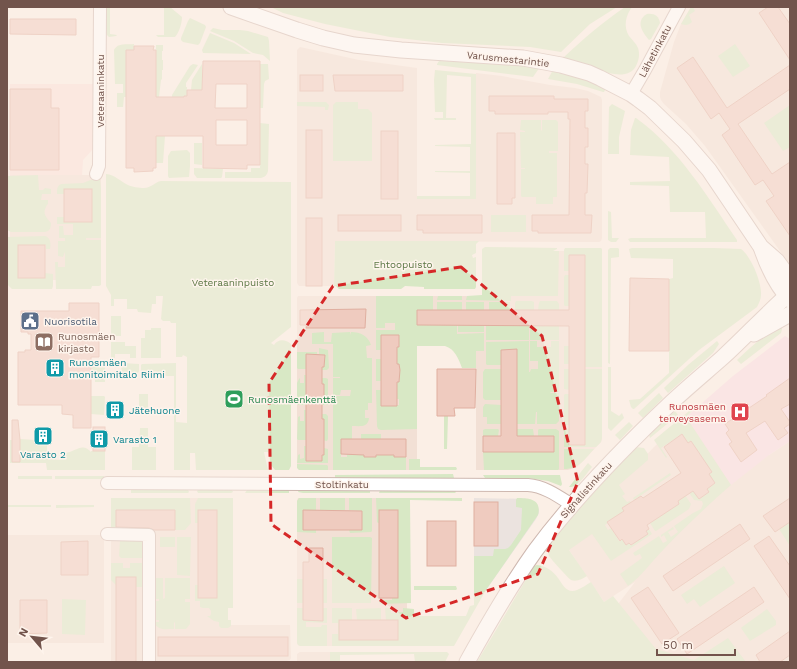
<svg xmlns="http://www.w3.org/2000/svg" width="797" height="669" font-family="'Work Sans',sans-serif">
<rect width="100%" height="100%" fill="#fbefe6"/>
<g fill="#f2e0d5">
<polygon points="691,7 790,7 790,265 705,146 686,124 664,104 661,100 660,97 660,92 674,42 681,24"/>
<polygon points="300,47 359,60 417,68 417,199 476,199 476,73 502,76 550,85 575,88 588,91 601,97 602,100 602,238 601,241 599,242 335,241 334,286 299,286 297,283 297,50"/>
<rect x="10" y="175" width="91" height="105"/>
<polygon points="558,251 602,251 602,439 601,442 577,467 568,470 476,470 476,346 417,345 417,470 300,470 298,469 297,463 297,298 298,296 558,296"/>
<polygon points="686,417 769,455 790,441 790,662 656,662 612,612 635,582 604,602 567,547 624,479 654,447"/>
<polygon points="111,498 228,498 228,625 290,625 291,658 290,660 287,661 111,662"/>
<polygon points="298,498 407,498 407,646 300,646 298,645 297,643 297,501"/>
<rect x="7" y="535" width="97" height="108"/>
<polygon points="300,652 340,652 340,662 297,662 297,654"/>
</g>
<polygon fill="#fadfda" points="10,84 93,84 93,149 83,160 82,175 10,175"/>
<polygon fill="#ebe3df" points="474,498 530,499 535,502 537,504 539,510 539,513 536,519 486,590 474,583"/>
<polygon fill="#f8d9e2" points="785,336 790,339 790,441 769,455 731,485 686,417 733,376"/>
<g fill="#d8e8c5">
<polygon points="105,7 110,7 110,34 117,35 116,36 109,37 106,34"/>
<path d="M 164,7 L 170,7 L 182,17 C 182,23 179,33 175,37 L 158,37 L 156,35 L 164,35 Z"/>
<polygon points="271,7 617,7 590,24 561,52 530,47 442,43 390,37 325,24 283,13"/>
<path d="M 625,7 L 632,7 C 626,15 623,26 629,36 C 632,40 636,43 638,48 C 640,54 639,60 636,66 C 626,85 592,67 577,62 L 577,61 L 563,58 C 583,39 603,22 625,7 Z"/>
<path d="M 691,7 L 693,7 L 695,11 L 689,15 L 692,22 C 689,25 686,26 681,24 Z"/>
<path d="M 647,14 C 654,13 659,16 660,23 L 651,39 L 649,40 C 642,32 635,21 647,14 Z"/>
<polygon points="190,18 205,25 206,27 200,43 198,45 183,42 181,40 181,38 188,21"/>
<polygon points="213,28 222,30 240,30 248,31 268,37 269,41 270,61 263,55 253,53 234,41 210,31"/>
<polygon points="210,33 234,43 251,54 203,53 202,50"/>
<path d="M 134,44 L 134,50 L 126,50 L 126,97 L 124,97 L 123,107 L 117,107 L 117,93 L 123,93 L 123,84 L 115,84 L 114,50 C 118,42 127,45 134,44 Z"/>
<polygon points="735,44 750,66 733,77 718,56"/>
<polygon points="156,45 163,45 163,51 162,51 162,60 163,60 163,70 162,70 162,79 161,80 159,97 156,97"/>
<polygon points="439,61 521,65 540,67 533,77 437,65 437,64"/>
<polygon points="193,64 198,65 186,83 186,87 187,87 187,96 184,96 184,101 172,101 172,95 190,66"/>
<polygon points="202,64 202,102 191,90 192,80"/>
<polygon points="260,64 268,64 269,79 265,81 264,84 263,108 260,108"/>
<polygon points="435,70 476,74 476,199 417,199 417,196 470,196 470,173 435,172 435,171 470,171 470,147 435,146 435,145 471,144 471,77 447,75 446,118 456,118 456,120 435,120 434,118 443,118 443,112 435,112 434,80"/>
<polygon points="553,70 582,78 606,88 604,92 603,92 577,84 548,79"/>
<polygon points="297,102 326,102 329,105 328,110 325,110 325,107 297,106"/>
<polygon points="336,102 358,102 358,109 368,109 372,113 372,161 333,161 333,105"/>
<polygon points="612,104 625,111 619,137 619,154 608,154 609,107"/>
<polygon points="790,105 790,147 783,151 764,123"/>
<path d="M 635,118 L 636,118 C 679,149 707,196 737,240 L 737,242 L 630,242 L 628,239 L 631,238 L 706,238 L 705,212 L 670,212 L 669,186 L 630,185 L 630,182 L 670,181 L 669,157 L 630,155 L 631,130 Z"/>
<polygon points="521,120 541,120 541,131 542,130 542,120 556,120 558,122 558,151 549,151 549,153 557,153 557,197 553,197 553,204 536,204 536,197 522,197 521,196 521,169 525,169 525,168 521,168 520,132 525,132 525,131 520,130"/>
<path d="M 260,123 L 269,124 L 268,171 C 267,175 265,177 261,178 L 225,178 L 225,172 L 251,172 L 251,168 L 260,168 Z"/>
<polygon points="156,136 165,136 163,163 156,163"/>
<polygon points="194,143 202,143 202,165 194,164"/>
<polygon points="187,150 190,153 190,166 189,177 169,178 168,176 168,156 171,151"/>
<polygon points="194,168 223,169 222,177 221,178 197,178 194,174"/>
<path d="M 106,174 C 115,175 120,181 128,185 C 132,187 139,188 144,188 C 151,188 155,182 161,181 L 291,182 L 291,327 L 271,343 L 274,345 C 278,339 285,339 291,344 L 291,466 L 289,470 L 275,470 L 271,465 L 268,452 L 264,452 L 268,470 L 196,470 L 195,453 L 190,453 L 190,470 L 174,470 L 174,376 L 163,376 L 161,373 L 142,372 L 141,371 L 141,365 L 142,364 L 176,363 L 176,422 L 187,423 L 187,357 L 183,355 L 182,357 L 176,357 L 176,323 L 171,323 L 170,321 L 163,321 L 161,319 L 163,296 L 156,296 L 156,304 L 152,304 L 151,313 L 138,312 L 137,309 L 127,309 L 127,299 L 114,299 L 114,306 L 111,306 L 111,295 L 106,286 Z"/>
<path d="M 38,175 L 39,190 L 43,190 L 45,188 L 51,189 L 51,194 L 42,194 L 41,200 L 48,200 C 48,207 49,201 46,207 C 42,214 47,218 51,223 C 51,228 50,231 45,232 L 11,232 L 7,230 L 7,176 Z"/>
<path d="M 98,177 L 100,179 L 101,188 L 101,238 L 86,238 L 86,240 L 101,240 L 101,285 L 99,286 L 92,286 L 91,289 L 56,289 L 55,262 L 58,262 L 58,267 L 65,267 L 65,252 L 63,257 L 58,256 L 58,241 L 65,241 L 65,238 L 59,238 L 59,226 L 63,226 L 64,235 L 73,235 L 73,224 L 57,224 L 57,217 L 65,217 L 65,222 L 92,222 L 92,189 L 65,194 L 57,194 C 57,189 57,186 61,184 L 83,183 Z"/>
<polygon points="608,211 611,212 612,238 619,238 616,242 611,242 608,240"/>
<rect x="491" y="215" width="35" height="17"/>
<path d="M 45,236 C 51,238 51,244 50,249 L 46,249 L 46,245 L 18,245 L 18,278 L 45,278 L 45,273 L 53,274 L 53,286 L 52,289 L 12,289 L 7,284 L 7,237 Z"/>
<polygon points="335,241 479,241 476,244 476,253 472,255 473,258 476,257 476,287 475,289 424,289 424,287 405,286 401,289 339,289 336,286 334,286"/>
<polygon points="485,247 557,248 557,249 553,251 559,251 558,296 511,296 511,301 466,300 467,296 482,295 482,249"/>
<polygon points="565,248 601,248 602,249 602,367 570,367 570,364 564,364 564,346 569,346 585,361 585,256 569,271 564,271 564,250"/>
<polygon points="610,248 618,248 619,249 619,257 611,258 610,364 608,363 608,250"/>
<path d="M 632,248 L 714,248 L 741,249 C 751,256 762,283 761,295 C 761,299 759,303 757,307 L 699,350 L 634,409 L 633,409 L 631,407 L 629,400 L 640,399 L 669,373 L 669,279 L 673,278 L 673,259 L 631,258 L 629,249 Z"/>
<polygon points="565,275 569,275 569,306 565,306 564,305 564,277"/>
<path d="M 376,296 L 433,296 L 433,310 L 417,310 L 417,325 L 457,325 L 457,334 L 484,333 L 484,351 L 476,351 L 476,368 L 462,368 C 458,358 455,349 445,346 L 417,346 L 417,429 L 381,430 L 378,429 L 377,426 L 376,390 L 381,390 L 381,406 L 399,405 L 399,399 L 397,399 L 397,382 L 399,382 L 399,364 L 397,364 L 397,347 L 399,347 L 399,335 L 381,335 L 381,350 L 376,350 L 376,330 L 395,330 L 395,323 L 385,323 L 385,328 L 376,328 Z"/>
<polygon points="438,296 462,296 462,300 437,300"/>
<polygon points="516,301 532,301 534,302 534,310 515,310 515,303"/>
<polygon points="540,301 557,301 559,304 559,340 530,340 530,326 554,325 554,310 538,310 539,303"/>
<rect x="437" y="302" width="25" height="8"/>
<polygon points="466,302 484,302 484,332 458,332 458,325 482,325 482,310 466,310"/>
<polygon points="489,302 510,302 510,310 495,310 495,325 529,326 529,340 486,340 486,312 489,311"/>
<rect x="111" y="316" width="10" height="20"/>
<path d="M 782,327 L 782,329 L 781,333 L 741,364 L 737,360 C 751,347 764,334 782,327 Z"/>
<polygon points="151,328 161,328 161,358 141,358 141,338 145,338 145,330 151,330"/>
<path d="M 324,332 L 324,342 L 331,342 L 332,333 L 350,332 L 351,335 L 351,332 C 361,332 368,336 371,345 L 366,346 L 367,358 L 372,358 L 372,403 L 368,403 L 368,410 L 365,410 L 365,418 L 369,418 C 368,428 360,426 352,426 L 352,439 L 341,439 L 341,457 L 347,457 L 347,454 L 364,455 L 365,457 L 376,457 L 376,455 L 394,455 L 394,457 L 406,457 L 406,470 L 333,470 L 333,396 L 350,396 L 351,390 L 341,390 L 340,395 L 333,395 L 333,378 L 340,378 L 340,377 L 333,377 L 333,344 L 312,344 L 312,333 Z"/>
<polygon points="529,341 529,372 530,372 531,369 538,369 538,361 530,361 530,341 537,341 537,347 551,347 551,341 559,341 559,392 550,392 551,393 559,393 559,421 556,424 537,424 537,412 536,412 535,424 487,424 487,417 483,417 483,407 485,404 501,405 501,420 517,350 501,350 501,365 487,365 486,364 486,342"/>
<polygon points="717,341 719,344 713,353 668,393 664,388 688,365"/>
<polygon points="111,342 125,342 125,346 136,346 136,358 130,358 130,354 115,354 115,358 111,357"/>
<polygon points="319,348 328,350 329,368 327,370 322,370 322,367 324,366 325,355 319,354"/>
<polygon points="297,352 317,352 317,354 306,354 306,369 298,369 297,368"/>
<rect x="376" y="359" width="5" height="22"/>
<polygon points="122,363 139,364 139,371 138,373 122,372 121,365"/>
<polygon points="105,364 105,382 95,382 95,377 91,377 92,363"/>
<polygon points="608,367 611,367 611,411 619,416 622,413 624,418 611,431 608,428"/>
<polygon points="485,369 501,369 501,400 485,400 483,398 483,372"/>
<polygon points="564,369 602,369 602,438 601,442 596,447 564,447 564,430 565,429 569,429 569,445 585,445 585,375 570,390 564,389"/>
<polygon points="304,375 306,375 306,405 299,405 297,404 297,383 299,379 300,378 300,383 304,383"/>
<polygon points="322,378 326,378 328,379 328,404 327,405 322,405 322,402 324,401 324,384 322,384"/>
<polygon points="659,393 663,398 643,418 638,413"/>
<rect x="139" y="394" width="9" height="20"/>
<polygon points="565,394 569,394 569,425 565,425 564,424 564,395"/>
<polygon points="91,396 104,396 105,397 104,415 91,414"/>
<path d="M 694,407 L 695,408 L 686,417 L 731,485 C 708,505 686,526 664,549 C 652,561 642,576 628,586 L 620,574 L 642,558 L 640,554 L 635,556 L 633,553 L 659,536 L 663,543 L 667,541 L 664,535 L 661,537 L 661,535 L 673,527 L 674,529 L 668,532 L 671,537 L 678,532 L 674,526 L 693,513 L 701,509 L 703,504 L 702,501 L 694,500 L 685,487 L 689,484 L 699,499 L 708,493 L 707,489 L 715,483 L 709,474 L 700,454 L 691,441 L 688,443 L 682,434 L 661,448 L 667,457 L 666,458 L 654,440 Z"/>
<polygon points="304,410 306,410 306,440 298,440 297,439 298,417 300,416 300,421 304,421"/>
<polygon points="675,411 678,415 650,438 649,434"/>
<polygon points="322,414 326,414 328,416 328,439 327,441 322,440 324,437 324,420 322,419"/>
<polygon points="444,416 448,416 447,449 444,449"/>
<polygon points="629,422 633,426 620,440 615,435"/>
<polygon points="140,428 148,428 148,447 156,447 156,470 132,470 132,447 139,447"/>
<polygon points="485,429 498,429 499,430 498,436 483,436 483,430"/>
<polygon points="504,429 533,429 534,436 503,436"/>
<polygon points="539,429 556,429 559,431 559,469 558,470 484,470 483,452 553,452 554,436 538,436 538,430"/>
<rect x="361" y="434" width="20" height="5"/>
<path d="M 20,439 L 35,440 L 36,441 L 47,441 L 47,459 L 60,460 L 61,452 C 73,456 81,440 91,452 L 91,451 L 105,451 L 105,470 L 47,470 L 46,463 L 10,463 L 10,440 L 12,440 L 12,449 Z"/>
<polygon points="304,446 306,446 322,455 324,454 324,448 328,449 328,463 297,463 298,455 300,454 300,459 304,458"/>
<path d="M 635,447 L 644,448 L 648,454 L 648,460 L 619,485 L 625,494 L 622,496 L 627,502 L 630,501 L 633,505 L 605,525 L 608,530 L 611,528 L 619,541 L 622,539 L 626,545 L 629,543 L 631,545 L 634,543 L 649,529 L 652,534 L 611,561 L 592,534 L 569,550 L 587,576 C 582,579 577,582 571,580 C 569,579 551,559 549,556 C 548,553 548,550 547,546 C 575,511 605,479 635,447 Z"/>
<path d="M 564,449 L 594,449 C 584,460 579,469 564,469 Z"/>
<polygon points="409,459 420,459 420,467 456,467 457,469 456,470 409,470"/>
<path d="M 588,463 L 592,467 C 586,474 578,488 569,487 Z"/>
<polygon points="297,464 327,465 328,466 328,470 299,470 297,468"/>
<polygon points="670,473 671,475 634,500 633,498"/>
<polygon points="453,474 454,478 335,478 335,475"/>
<polygon points="483,475 560,475 562,484 561,486 548,481 528,478 485,478"/>
<rect x="18" y="476" width="34" height="3"/>
<rect x="55" y="476" width="49" height="3"/>
<polygon points="681,489 691,504 689,509 656,531 655,531 650,523 679,504 678,501 681,499 677,492"/>
<polygon points="131,490 188,490 189,492 188,493 131,493"/>
<polygon points="198,490 232,490 233,492 231,493 198,493 197,491"/>
<polygon points="247,490 289,490 289,493 245,493"/>
<polygon points="299,490 369,490 370,491 370,493 303,493 298,492"/>
<polygon points="380,490 455,490 456,492 455,493 379,493"/>
<polygon points="111,498 190,498 191,523 185,530 175,530 175,510 116,510 116,529 112,530 111,528"/>
<polygon points="198,498 233,498 233,608 228,608 228,620 231,620 231,626 228,628 221,628 219,626 219,622 214,621 207,616 210,616 211,614 211,611 209,608 203,608 200,607 200,601 195,601 195,585 198,585 198,598 217,598 217,510 198,510 198,523 195,523 195,504"/>
<polygon points="299,498 316,498 316,533 297,532 297,501"/>
<rect x="320" y="498" width="25" height="12"/>
<polygon points="349,498 372,498 372,531 371,532 350,533 349,530 362,530 362,511 349,510"/>
<polygon points="376,498 462,498 462,501 410,500 411,603 380,604 379,602 379,600 392,600 392,598 398,598 398,511 379,510 379,523 378,523 377,522"/>
<path d="M 517,498 C 529,498 542,499 538,515 L 486,590 L 454,646 L 332,646 L 332,634 L 338,634 L 338,623 L 332,623 L 332,608 L 352,608 L 352,620 L 398,640 L 398,620 L 386,620 L 385,608 L 391,608 L 391,613 L 403,612 L 403,608 L 414,609 L 414,616 L 466,616 L 470,606 L 474,605 L 474,556 L 493,556 L 494,549 L 505,549 L 508,548 L 511,545 L 521,530 L 522,508 L 516,507 L 516,500 Z"/>
<rect x="7" y="505" width="44" height="2"/>
<polygon points="56,505 94,505 94,507 56,508"/>
<polygon points="790,522 790,546 779,529"/>
<rect x="160" y="537" width="15" height="10"/>
<polygon points="177,537 191,537 190,576 177,575"/>
<polygon points="332,537 370,537 372,538 371,603 332,603"/>
<polygon points="140,539 145,543 147,558 121,558 119,556 120,540"/>
<polygon points="111,563 123,563 123,568 130,568 130,563 147,563 146,587 136,587 135,577 116,577 116,585 111,580"/>
<path d="M 537,565 C 546,566 553,571 558,578 C 563,585 567,594 577,590 C 582,588 586,585 591,582 L 604,602 L 613,596 L 656,649 L 694,660 L 728,638 L 746,662 L 477,662 L 534,566 Z"/>
<polygon points="724,566 735,583 700,607 694,599 687,604 681,595"/>
<path d="M 152,578 L 163,578 L 163,599 L 165,598 L 165,578 L 190,578 L 190,599 L 185,599 L 185,602 L 190,602 L 190,624 L 186,629 L 175,629 L 175,623 L 174,622 L 174,629 C 165,629 159,631 153,622 L 159,622 L 159,620 L 152,620 L 152,601 L 159,601 L 159,599 L 152,599 Z"/>
<rect x="297" y="579" width="6" height="24"/>
<rect x="323" y="579" width="4" height="24"/>
<polygon points="414,586 456,586 457,589 456,590 414,590"/>
<polygon points="62,599 86,600 85,635 62,634"/>
<polygon points="297,608 303,608 303,620 322,621 323,608 327,608 327,623 306,622 306,627 321,627 322,625 327,625 327,646 300,646 298,645 297,643"/>
<polygon points="381,608 381,620 357,620 356,609"/>
<polygon points="767,609 776,621 776,625 750,641 741,628 742,627"/>
<polygon points="330,652 447,652 449,654 445,662 415,662 414,654 340,655 340,662 330,662"/>
</g>
<g fill="#efcbbf" stroke="#e0afa0" fill-rule="evenodd">
<polygon points="768,7 778,7 790,24 790,60 759,13"/>
<polygon points="10,19 76,19 76,35 10,34"/>
<path d="M 134,46 L 154,46 L 153,50 L 156,50 L 156,97 L 184,97 L 184,96 L 187,96 L 187,90 L 202,90 L 203,61 L 260,61 L 260,165 L 247,165 L 247,169 L 203,168 L 203,136 L 156,136 L 156,168 L 153,168 L 153,171 L 134,172 L 134,168 L 126,168 L 126,50 L 134,50 ZM 216,84 L 247,84 L 247,108 L 215,108 ZM 216,120 L 247,120 L 247,145 L 216,145 Z"/>
<polygon points="693,57 727,108 790,65 790,89 738,124 772,174 790,162 790,236 766,201 774,196 763,180 755,185 722,135 730,129 719,113 711,119 677,68"/>
<rect x="300" y="75" width="23" height="16"/>
<polygon points="333,75 403,75 403,91 335,91"/>
<polygon points="10,89 51,89 51,108 59,108 59,170 10,170"/>
<polygon points="489,96 554,96 554,99 588,99 588,111 585,111 585,128 588,128 588,147 585,147 585,164 588,164 587,193 585,193 585,215 592,215 591,233 538,233 538,231 532,231 532,215 569,215 570,119 568,119 568,112 548,112 548,114 495,114 495,111 489,111"/>
<rect x="306" y="130" width="16" height="68"/>
<rect x="381" y="131" width="17" height="68"/>
<polygon points="497,133 515,133 515,198 512,198 512,204 497,204"/>
<rect x="64" y="189" width="28" height="33"/>
<rect x="338" y="215" width="63" height="16"/>
<polygon points="417,215 482,215 482,233 423,233 423,230 417,230"/>
<rect x="306" y="218" width="16" height="68"/>
<rect x="18" y="245" width="27" height="33"/>
<polygon points="569,255 585,255 585,445 569,445 569,326 417,325 417,310 569,310"/>
<polygon points="630,278 669,279 669,351 629,351"/>
<polygon points="69,303 99,303 99,357 91,357 91,428 73,428 73,415 62,414 62,405 18,405 18,352 25,352 25,350 31,350 31,334 28,334 28,332 21,332 21,311 69,311"/>
<polygon points="366,309 365,328 306,328 306,325 300,325 300,310"/>
<polygon points="381,335 399,335 399,347 397,347 397,364 399,364 400,370 399,382 397,382 397,406 381,406"/>
<polygon points="517,349 517,436 554,436 554,452 483,452 483,436 501,436 501,350"/>
<polygon points="306,354 325,355 324,367 322,367 322,384 324,384 324,402 322,402 322,419 324,419 324,455 322,455 322,461 306,461"/>
<polygon points="437,369 476,369 475,408 454,408 455,416 437,416"/>
<polygon points="790,378 790,404 781,409 790,422 790,424 784,428 788,433 778,440 765,421 746,433 757,450 741,462 729,444 732,442 726,433 729,430 725,424 767,396 766,395"/>
<rect x="111" y="406" width="8" height="9"/>
<polygon points="12,420 18,420 20,440 20,462 12,462"/>
<rect x="93" y="427" width="12" height="24"/>
<rect x="35" y="433" width="16" height="8"/>
<polygon points="682,434 688,443 691,441 712,472 709,474 715,483 707,489 709,492 699,499 693,491 678,501 679,504 647,525 649,529 646,531 648,534 631,545 629,543 626,545 622,539 620,541 607,522 624,511 622,508 641,496 643,498 681,473 664,447"/>
<polygon points="341,439 406,439 406,457 394,457 394,455 376,455 376,457 364,457 364,455 341,454"/>
<polygon points="790,498 790,522 775,532 763,516"/>
<rect x="474" y="502" width="24" height="44"/>
<polygon points="116,510 175,510 175,530 154,530 149,528 116,527"/>
<rect x="198" y="510" width="19" height="88"/>
<polygon points="303,510 362,511 362,530 303,530"/>
<rect x="379" y="510" width="19" height="88"/>
<rect x="427" y="521" width="29" height="45"/>
<polygon points="740,524 750,539 673,591 663,576"/>
<polygon points="769,536 790,566 790,599 754,546"/>
<polygon points="88,541 88,575 61,575 61,542"/>
<polygon points="309,548 323,548 323,621 303,620 303,562 309,562"/>
<rect x="116" y="577" width="20" height="85"/>
<polygon points="648,587 679,633 662,644 631,598"/>
<polygon points="754,587 764,602 687,654 677,639"/>
<polygon points="20,600 47,600 47,633 20,634"/>
<rect x="339" y="620" width="59" height="20"/>
<polygon points="790,631 790,655 780,662 760,662 756,655"/>
<rect x="158" y="637" width="130" height="19"/>
</g>
<g fill="none" stroke-linecap="round" stroke-linejoin="round">
<defs>
<g id="minor">
<polyline points="631,94 645,70 679,7"/>
<polyline points="96,174 99,166 100,7"/>
<path d="M 107,483 L 528,485 C 544,486 558,496 572,505"/>
<polyline points="107,534 149,535 149,662"/>
</g>
<g id="tertiary">
<polyline points="231,7 297,30 323,38 354,45 401,50 523,58 561,65 589,73 600,78 631,94 638,99 650,108 684,141 709,170 761,247 777,261 790,279"/>
<path d="M 762,250 C 768,267 777,286 790,300"/>
<polyline points="754,334 790,314"/>
<path d="M 467,662 C 488,624 510,586 535,551 C 575,497 623,448 672,402 C 688,387 705,373 722,358 C 745,337 766,314 790,293"/>
</g>
</defs>
<use href="#minor" stroke="#ceb8b0" stroke-width="14"/>
<use href="#tertiary" stroke="#ceb8b0" stroke-width="17"/>
<use href="#minor" stroke="#fff" stroke-width="12"/>
<use href="#tertiary" stroke="#fff" stroke-width="15"/>
</g>
<path d="M0 0H797V669H0ZM 461,267 L 542,336 L 578,482 L 538,574 L 406,618 L 271,524 L 269,383 L 333,286 Z" fill="#fbefe6" fill-opacity=".55" fill-rule="evenodd"/>
<path fill="none" stroke="#d62828" stroke-width="3" stroke-dasharray="8 5" stroke-linejoin="round" d="M 461,267 L 542,336 L 578,482 L 538,574 L 406,618 L 271,524 L 269,383 L 333,286 Z"/>
<defs>
<symbol id="civic-square" viewBox="-11 -11 22 22"><rect x="-9" y="-9" width="18" height="18" rx="4" fill="#5c6f8a" stroke="#fef4ec"/><path d="M-.6-6.5H3V-4.5H.6V-3L4-1V1h2V6H-6V1h2V-1L-.6-3ZM-1.2 2.5V6h2.4V2.5Z" fill="#fff"/></symbol>
<symbol id="library-square" viewBox="-11 -11 22 22"><rect x="-9" y="-9" width="18" height="18" rx="4" fill="#8d6e63" stroke="#fef4ec"/><path d="M-6-4Q-3-5.5-.7-3.5V5Q-3 3-6 4ZM6-4Q3-5.5 .7-3.5V5Q3 3 6 4Z" fill="#fff"/></symbol>
<symbol id="building-square" viewBox="-11 -11 22 22"><rect x="-9" y="-9" width="18" height="18" rx="4" fill="#0f9aa8" stroke="#fef4ec"/><path d="M-4-6H4V6H1V3H-1V6H-4ZM-2.5-4.3h1.7v1.8h-1.7ZM.8-4.3h1.7v1.8H.8ZM-2.5-1h1.7V.8h-1.7ZM.8-1h1.7V.8H.8Z" fill="#fff"/></symbol>
<symbol id="stadium-square" viewBox="-11 -11 22 22"><rect x="-9" y="-9" width="18" height="18" rx="4" fill="#2e9e5b" stroke="#fef4ec"/><path d="M0-5a6.5 5 0 1 0 0 10a6.5 5 0 1 0 0-10ZM-3.5-1.8h7v3.6h-7Z" fill="#fff"/></symbol>
<symbol id="hospital-square" viewBox="-11 -11 22 22"><rect x="-9" y="-9" width="18" height="18" rx="4" fill="#e0444e" stroke="#fef4ec"/><path d="M-5-5h3v3.5h4V-5h3V5h-3V1.5h-4V5h-3Z" fill="#fff"/></symbol>
</defs>
<g fill-rule="evenodd">
<use href="#civic-square" x="19" y="310" width="22" height="22"/>
<use href="#library-square" x="33" y="331" width="22" height="22"/>
<use href="#building-square" x="44" y="357" width="22" height="22"/>
<use href="#stadium-square" x="223" y="388" width="22" height="22"/>
<use href="#building-square" x="104" y="399" width="22" height="22"/>
<use href="#hospital-square" x="729" y="401" width="22" height="22"/>
<use href="#building-square" x="32" y="425" width="22" height="22"/>
<use href="#building-square" x="88" y="428" width="22" height="22"/>
</g>
<g text-anchor="middle" dominant-baseline="central" stroke-width="3" stroke-linejoin="round" paint-order="stroke">
<g font-size="10" fill="#72544c" stroke="#fef4ec">
<text transform="translate(655 51) rotate(-62)">Lähetinkatu</text>
<text transform="translate(508 59) rotate(6)">Varusmestarintie</text>
<text transform="translate(100 91) rotate(-90)">Veteraaninkatu</text>
<text x="342" y="484">Stoltinkatu</text>
<text transform="translate(586 490) rotate(-48)">Signalistinkatu</text>
</g>
<g font-size="10" fill="#5c7845" stroke="#fef4ec">
<text x="403" y="264">Ehtoopuisto</text>
<text x="233" y="282">Veteraaninpuisto</text>
</g>
<g font-size="10" fill="#4e5e75" stroke="#fef4ec" text-anchor="start">
<text x="44" y="321">Nuorisotila</text>
</g>
<g font-size="10" fill="#785e54" stroke="#fef4ec" text-anchor="start">
<text x="58" y="336">Runosmäen<tspan x="58" dy="12">kirjasto</tspan></text>
</g>
<g font-size="10" fill="#0d838f" stroke="#fef4ec" text-anchor="start">
<text x="69" y="362">Runosmäen<tspan x="69" dy="12">monitoimitalo Riimi</tspan></text>
<text x="129" y="410">Jätehuone</text>
<text x="113" y="439">Varasto 1</text>
<text x="43" y="454" text-anchor="middle">Varasto 2</text>
</g>
<g font-size="10" fill="#27864d" stroke="#fef4ec" text-anchor="start">
<text x="248" y="399">Runosmäenkenttä</text>
</g>
<g font-size="10" fill="#be3a42" stroke="#fef4ec" text-anchor="end">
<text x="726" y="406">Runosmäen<tspan x="726" dy="12">terveysasema</tspan></text>
</g>
</g>
<rect width="797" height="669" fill="none" stroke="#72544c" stroke-width="16"/>
<g transform="translate(32 637) rotate(298)" stroke="#fef4ec" stroke-width="3" paint-order="stroke">
<path d="M0-3L7 15L0 10L-7 15Z" fill="#72544c"/>
<text y="-6" font-size="11" font-weight="bold" text-anchor="middle" fill="#72544c">N</text>
</g>
<path d="M657 649v6h78v-6" fill="none" stroke="#72544c" stroke-width="2"/>
<text x="663" y="649" font-size="12" fill="#72544c" stroke="#fef4ec" stroke-width="3" paint-order="stroke">50 m</text>
</svg>
